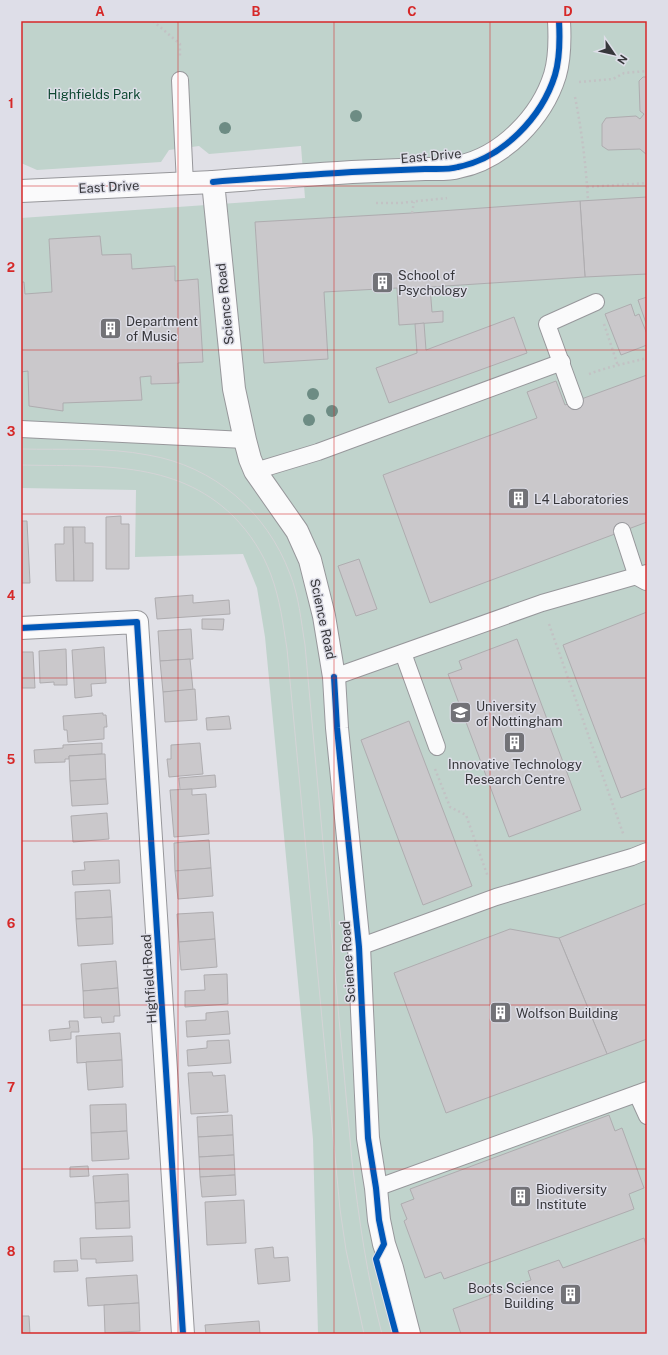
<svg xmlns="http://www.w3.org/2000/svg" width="668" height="1355" font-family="'Public Sans',sans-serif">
<rect width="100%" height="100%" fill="#e0e0e6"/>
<polygon fill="#c0d3cc" points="21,21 647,21 647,1334 318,1334 313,1139 265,637 257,588 243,554 135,557 136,490 21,488 21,218 305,198 301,146 209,154 199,146 169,150 161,162 37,170 21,163"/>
<g fill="#cac8cb" stroke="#aeacaf">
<polygon points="643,77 647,77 647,155 640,149 608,150 602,146 602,124 606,118 636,116 640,119 644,114 640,111 639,81"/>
<polygon points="647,197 647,274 585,277 580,201"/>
<polygon points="580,201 585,277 430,287 432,312 443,311 443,322 399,325 397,288 324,292 328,359 264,363 255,222 412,213"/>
<polygon points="100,236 102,255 131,254 132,269 175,266 175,281 198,279 203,362 178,363 179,383 151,384 151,376 140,377 142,400 63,403 63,411 29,406 28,371 21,372 21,282 24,282 25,294 52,292 49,239"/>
<polygon points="647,297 647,326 638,300"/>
<polygon points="631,304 635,316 639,314 647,334 647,345 621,355 605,314"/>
<polygon points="514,317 527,353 389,403 376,368 417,353 415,324 424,323 426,350"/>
<polygon points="647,375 647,522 430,603 383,475 537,418 527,392 556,381 565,405"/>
<polygon points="121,516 121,524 129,524 129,569 106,569 106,517"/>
<polygon points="21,521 27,521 30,583 21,583"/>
<polygon points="64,527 73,527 74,581 56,581 55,544 64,544"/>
<polygon points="73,527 85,527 85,543 93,543 93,581 74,581"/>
<polygon points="359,559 377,609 356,616 338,566"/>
<polygon points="193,595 193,603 229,600 230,614 157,619 155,598"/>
<polygon points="647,612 647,788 621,798 563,645"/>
<polygon points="202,619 224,619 223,630 202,629"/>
<polygon points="191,629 193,659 160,661 158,631"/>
<polygon points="517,639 581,810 509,837 448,674 462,669 459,661"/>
<polygon points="104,647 106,683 91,684 92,696 75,698 72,650"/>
<polygon points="66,649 67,685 54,685 54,682 40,683 39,651"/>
<polygon points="21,652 33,652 35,688 22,688"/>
<polygon points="190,659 193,690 163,692 160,661"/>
<polygon points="195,689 197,720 165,722 163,692"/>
<polygon points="103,713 103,715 106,715 107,727 104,727 104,739 68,742 67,730 64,730 63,716"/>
<polygon points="229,716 231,729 207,730 206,718"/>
<polygon points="409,721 472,886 423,905 361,740"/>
<polygon points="102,743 102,754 69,756 69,759 65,759 65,762 35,763 34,750 63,748 63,745"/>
<polygon points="200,743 203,774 169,777 167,759 171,759 171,745"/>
<polygon points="102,754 105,754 106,779 70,781 69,756"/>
<polygon points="215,775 216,787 180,790 179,778"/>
<polygon points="106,779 108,804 72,806 70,781"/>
<polygon points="192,789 192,795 206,794 209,834 174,837 170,790"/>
<polygon points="107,813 109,839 73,842 71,816"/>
<polygon points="209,840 211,868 175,871 174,843"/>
<polygon points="119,860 120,883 73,885 72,871 85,870 84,862"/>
<polygon points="211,868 213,896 178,899 175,871"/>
<polygon points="110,890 112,917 76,919 75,892"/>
<polygon points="647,903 647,1039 607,1054 559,938"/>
<polygon points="213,912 215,939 179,942 177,914"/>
<polygon points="112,917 113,944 78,946 76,919"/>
<polygon points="510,929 559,938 607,1054 446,1113 394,973"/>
<polygon points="215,939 217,967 181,970 179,942"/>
<polygon points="116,961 118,988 83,991 81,964"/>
<polygon points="227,974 228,1004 185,1007 185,991 205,990 204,975"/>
<polygon points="118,988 120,1016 114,1016 114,1022 102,1023 101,1017 84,1018 83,991"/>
<polygon points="228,1011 230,1034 187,1037 186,1021 206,1020 206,1013"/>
<polygon points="69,1021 78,1021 79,1032 71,1032 71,1039 50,1041 49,1030 70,1028"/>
<polygon points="120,1033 122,1060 77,1063 76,1036"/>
<polygon points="229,1040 231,1063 188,1066 187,1050 207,1048 207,1041"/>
<polygon points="122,1060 123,1087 88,1090 86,1062"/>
<polygon points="212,1072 213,1076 225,1075 228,1112 191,1114 188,1073"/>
<polygon points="126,1104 127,1131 91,1133 90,1105"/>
<polygon points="232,1115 233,1135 198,1137 197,1117"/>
<polygon points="609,1115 615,1131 622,1128 644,1188 629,1194 634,1209 444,1279 441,1272 425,1278 404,1221 407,1219 401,1204 414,1199 410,1189"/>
<polygon points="127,1131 129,1159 92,1161 91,1133"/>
<polygon points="233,1135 234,1155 199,1157 198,1137"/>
<polygon points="234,1155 235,1175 200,1177 199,1157"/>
<polygon points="88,1166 89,1176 70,1177 70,1167"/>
<polygon points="128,1174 129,1201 95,1203 93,1176"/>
<polygon points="235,1175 236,1195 202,1197 200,1177"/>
<polygon points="244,1200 246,1243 207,1245 205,1202"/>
<polygon points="129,1201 130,1228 96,1229 95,1203"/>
<polygon points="132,1236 133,1261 96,1263 96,1259 81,1259 80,1238"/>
<polygon points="644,1238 647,1248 647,1334 461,1334 453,1309 531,1280 528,1271 559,1260 563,1268"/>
<polygon points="273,1247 274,1258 288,1257 290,1281 258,1284 255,1249"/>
<polygon points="77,1260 78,1271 54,1272 54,1261"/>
<polygon points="137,1275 139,1303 88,1306 86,1278"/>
<polygon points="139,1303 140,1331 105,1333 104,1305"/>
<polygon points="21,1316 29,1316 30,1334 21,1334"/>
<polygon points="259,1321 260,1334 206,1334 205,1325"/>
</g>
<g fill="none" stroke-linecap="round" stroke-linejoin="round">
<defs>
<g id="lane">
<polyline points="180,80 185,184"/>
<polyline points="575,401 547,324 596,302"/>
<polyline points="21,429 245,440"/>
<polyline points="255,471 318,452 562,362"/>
<polyline points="622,531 637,577 646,582"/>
<polyline points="403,653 437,747"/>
<polyline points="334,677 542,603 647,573"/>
<polyline points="359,947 496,897 632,857 647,851"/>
<polyline points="637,1094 647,1116"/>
<polyline points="376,1188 647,1090"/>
</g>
<g id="street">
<polyline points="21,628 137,622 183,1334"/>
<path d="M 409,1334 L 392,1268 L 384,1244 L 379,1220 L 376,1188 L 368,1138 L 359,947 L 337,728 L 334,677 L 324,616 L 310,560 L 297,531 L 255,471 L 250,459 L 245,440 L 234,389 L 213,182 C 260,178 306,175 352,172 C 377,171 401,170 425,169 C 436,169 448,170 458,167 C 503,158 542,117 555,75 C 560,58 560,39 559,21"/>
</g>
<polyline id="secondary" points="21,191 213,182"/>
</defs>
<use href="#lane" stroke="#97979b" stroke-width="18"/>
<use href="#street" stroke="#97979b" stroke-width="24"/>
<use href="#secondary" stroke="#97979b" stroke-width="24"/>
<g stroke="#c2c2c4" stroke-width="2.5" stroke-dasharray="2 3" stroke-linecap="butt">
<polyline points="153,21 180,44 180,57"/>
<polyline points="579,82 613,79 624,73 647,71"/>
<path d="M 575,97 C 582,132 586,166 588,201"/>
<polyline points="587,187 647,183"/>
<polyline points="376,203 400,203 447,198"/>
<polyline points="412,213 414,202"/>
<polyline points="604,324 618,366"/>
<path d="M 589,374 C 607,367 628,363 647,358"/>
<polyline points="549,624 624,836"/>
<polyline points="435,769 450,807 466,815 488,877"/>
</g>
<use href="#lane" stroke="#fafafb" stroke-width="16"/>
<use href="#street" stroke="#fafafb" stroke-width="22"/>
<use href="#secondary" stroke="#fafafb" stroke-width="22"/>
<g stroke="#d4d4d6" stroke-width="1">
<path d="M 21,449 C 63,450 107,447 148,455 C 214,466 267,512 290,574 C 299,596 301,621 305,645 L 352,1161 C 359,1219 367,1277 382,1334"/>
<path d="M 21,465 C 97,467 175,459 233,516 C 250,533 263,553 271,575 C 280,599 283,624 287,649 L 340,1209 L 346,1250 L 364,1334"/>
</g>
<defs>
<g id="cycleway">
<path d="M 213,182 C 260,178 306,175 352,172 C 377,171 401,170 425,169 C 436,169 448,170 458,167 C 503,158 542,117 555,75 C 560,58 560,39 559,21"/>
<polyline points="21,628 137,622 183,1334"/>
<polyline points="334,677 337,728 359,947 368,1138 376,1188 379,1220 384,1244 376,1259 396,1334"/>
</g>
</defs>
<use href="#cycleway" stroke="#dedee8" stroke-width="8"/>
<use href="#cycleway" stroke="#0057b8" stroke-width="6"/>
</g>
<g fill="#6d8c84">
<circle cx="356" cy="116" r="6"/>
<circle cx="225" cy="128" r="6"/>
<circle cx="313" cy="394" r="6"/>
<circle cx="332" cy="411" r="6"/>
<circle cx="309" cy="420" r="6"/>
</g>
<path fill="none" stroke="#d62828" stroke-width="1" stroke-opacity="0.55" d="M 178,21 L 178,1334M 334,21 L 334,1334M 490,21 L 490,1334M 21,186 L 647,186M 21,350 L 647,350M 21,514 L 647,514M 21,678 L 647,678M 21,841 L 647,841M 21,1005 L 647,1005M 21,1169 L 647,1169"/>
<defs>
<symbol id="building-square" viewBox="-11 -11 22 22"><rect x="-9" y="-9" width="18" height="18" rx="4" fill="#727277" stroke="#dedee8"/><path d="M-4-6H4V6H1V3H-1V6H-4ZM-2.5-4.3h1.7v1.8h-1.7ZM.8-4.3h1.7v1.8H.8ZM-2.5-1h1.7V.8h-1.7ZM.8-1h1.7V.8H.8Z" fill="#fff"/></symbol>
<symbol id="university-square" viewBox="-11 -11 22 22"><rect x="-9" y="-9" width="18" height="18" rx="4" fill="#727277" stroke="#dedee8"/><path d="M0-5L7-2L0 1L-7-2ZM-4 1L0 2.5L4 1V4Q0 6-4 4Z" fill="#fff"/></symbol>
</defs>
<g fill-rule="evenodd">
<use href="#building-square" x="370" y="270" width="25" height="25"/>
<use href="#building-square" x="98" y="316" width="25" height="25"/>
<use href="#building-square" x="506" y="486" width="25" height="25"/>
<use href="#university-square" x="448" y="700" width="25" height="25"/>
<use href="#building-square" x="502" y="730" width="25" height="25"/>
<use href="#building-square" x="488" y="1000" width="25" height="25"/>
<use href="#building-square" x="508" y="1184" width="25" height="25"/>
<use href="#building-square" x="558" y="1282" width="25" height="25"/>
</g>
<g text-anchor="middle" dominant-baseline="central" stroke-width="3" stroke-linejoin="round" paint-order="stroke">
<g font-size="13" fill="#0f4833" stroke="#dedee8">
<text x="94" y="94">Highfields Park</text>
</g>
<g font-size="13" fill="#37373b" stroke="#dedee8">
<text transform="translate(431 156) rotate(-5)">East Drive</text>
<text transform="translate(109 187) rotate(-3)">East Drive</text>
<text transform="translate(225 304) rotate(-96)">Science Road</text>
<text transform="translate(323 619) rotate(78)">Science Road</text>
<text transform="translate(348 962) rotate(-94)">Science Road</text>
<text transform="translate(149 979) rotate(-94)">Highfield Road</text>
</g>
<g font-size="13" fill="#37373b" stroke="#dedee8" text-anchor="start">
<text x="398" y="275">School of<tspan x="398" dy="15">Psychology</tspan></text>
<text x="126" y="321">Department<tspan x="126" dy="15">of Music</tspan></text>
<text x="534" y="499">L4 Laboratories</text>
<text x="476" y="706">University<tspan x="476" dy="15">of Nottingham</tspan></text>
<text x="515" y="764" text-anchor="middle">Innovative Technology<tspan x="515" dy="15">Research Centre</tspan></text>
<text x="516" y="1013">Wolfson Building</text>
<text x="536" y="1189">Biodiversity<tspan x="536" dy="15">Institute</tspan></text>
<text x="554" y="1288" text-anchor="end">Boots Science<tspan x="554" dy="15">Building</tspan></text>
</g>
</g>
<rect width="668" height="1355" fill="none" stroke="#dedee8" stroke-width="44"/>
<g transform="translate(614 54) rotate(124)" stroke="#dedee8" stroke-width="3" paint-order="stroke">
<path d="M0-3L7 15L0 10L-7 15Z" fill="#37373b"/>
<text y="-6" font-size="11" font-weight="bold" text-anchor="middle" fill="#37373b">N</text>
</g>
<rect x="22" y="22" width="624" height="1311" fill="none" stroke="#d62828" stroke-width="1.5"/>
<g font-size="13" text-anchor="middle" font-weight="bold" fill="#d62828">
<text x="100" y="16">A</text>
<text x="256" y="16">B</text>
<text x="412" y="16">C</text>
<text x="568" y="16">D</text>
<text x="11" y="108">1</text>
<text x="11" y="272">2</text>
<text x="11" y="436">3</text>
<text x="11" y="600">4</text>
<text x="11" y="764">5</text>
<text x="11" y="928">6</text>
<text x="11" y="1092">7</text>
<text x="11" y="1256">8</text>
</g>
</svg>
